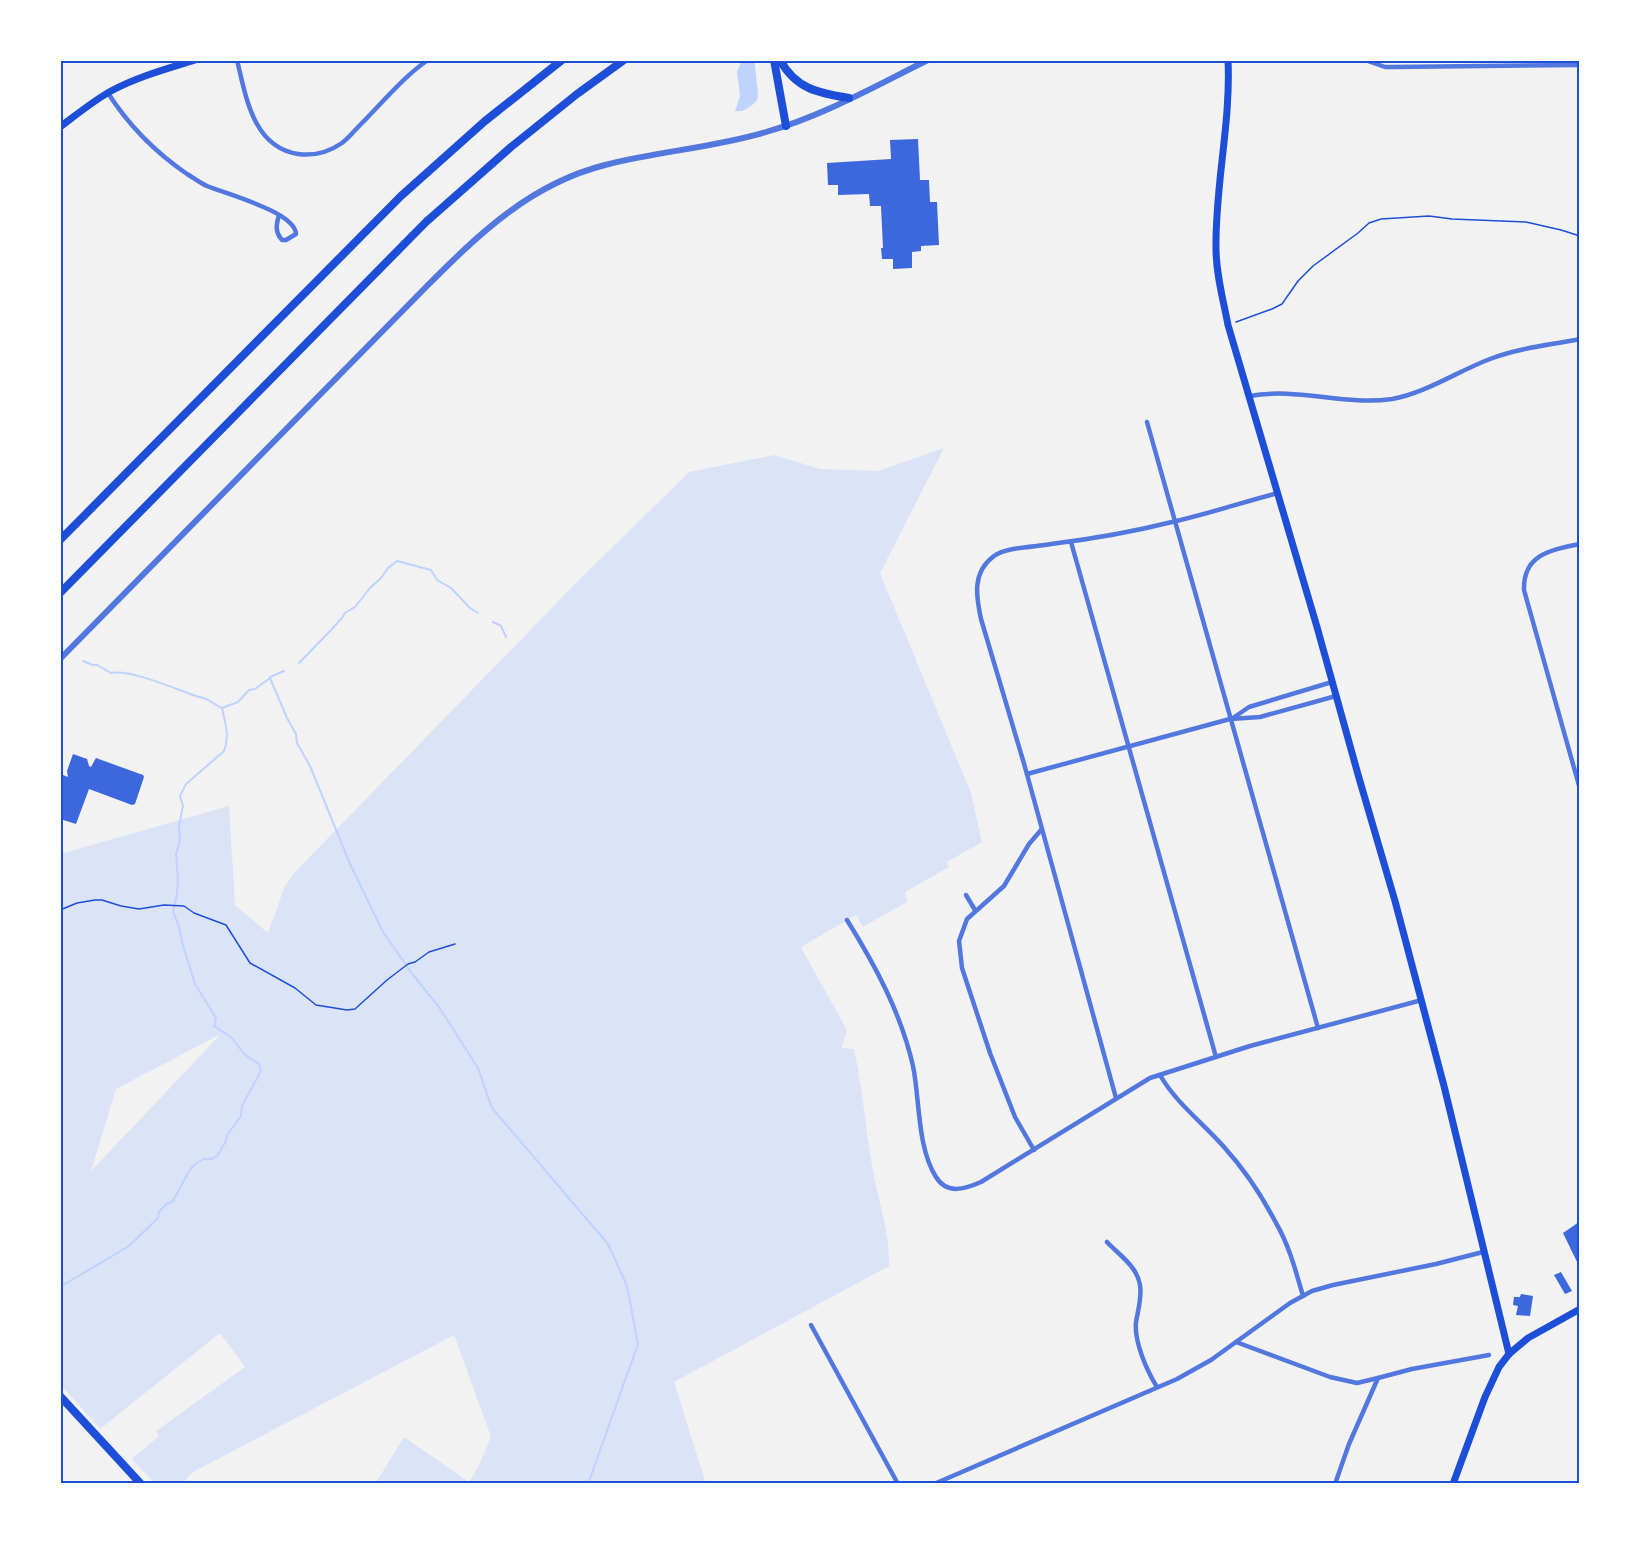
<svg xmlns="http://www.w3.org/2000/svg" width="1640" height="1544" font-family="Helvetica,sans-serif">
<rect width="100%" height="100%" fill="#f2f2f2"/>
<path fill="#dbe4f7" fill-rule="evenodd" d="M 944,448 L 880,573 L 971,793 L 982,842 L 947,862 L 949,867 L 905,892 L 907,902 L 863,927 L 856,915 L 801,947 L 847,1030 L 842,1048 L 854,1049 C 863,1091 866,1134 874,1176 C 880,1206 890,1235 889,1266 L 674,1382 L 706,1484 L 375,1484 L 404,1437 L 469,1482 L 478,1467 L 491,1437 L 454,1335 L 193,1472 L 182,1484 L 155,1484 L 132,1459 L 159,1436 L 156,1431 L 245,1367 L 220,1333 L 100,1429 L 60,1384 L 60,854 L 229,806 L 235,905 L 268,933 L 284,888 L 293,874 L 576,583 L 689,472 L 774,455 L 820,469 L 878,471 ZM 219,1035 L 219,1036 L 91,1171 L 116,1089 Z"/>
<path fill="#bfd3fe" d="M 742,60 L 755,60 C 754,68 760,95 757,100 C 755,103 752,105 749,107 C 744,111 741,112 735,111 L 740,96 L 737,72 Z"/>
<g fill="none" stroke-linecap="round" stroke-linejoin="round">
<g stroke="#bfd3fe" stroke-width="2">
<polyline points="493,622 501,626 506,637"/>
<path d="M 83,661 L 93,665 L 97,665 L 111,673 C 129,669 174,688 193,695 C 197,697 202,697 206,699 C 212,701 216,706 222,708 L 238,702 L 249,690 L 255,689 L 270,678 L 287,718 L 296,734 L 297,743 L 310,766 L 350,864 L 383,932 L 413,975 L 439,1007 L 478,1068 L 492,1108 L 608,1244 L 627,1286 L 638,1344 L 588,1484"/>
<polyline points="299,663 332,629 342,618 345,613 355,607 370,588 381,578 388,568 397,561 431,570 437,580 451,588 470,608 478,613"/>
<polyline points="270,677 284,671"/>
<path d="M 60,1287 L 129,1246 L 158,1218 L 159,1212 L 165,1205 L 173,1201 L 189,1171 L 195,1164 L 204,1159 L 211,1159 L 217,1156 L 226,1141 L 227,1135 L 241,1116 L 242,1106 L 261,1071 L 259,1064 L 245,1055 L 232,1038 L 214,1026 L 216,1018 L 195,984 L 182,942 L 179,927 L 173,912 L 177,894 L 178,878 L 176,854 L 180,840 L 179,825 L 183,806 L 180,796 L 186,784 L 224,751 C 230,737 225,722 222,708"/>
</g>
</g>
<g fill="#3d67dc">
<polygon points="918,139 920,180 929,180 930,202 937,202 939,245 921,246 921,251 912,252 912,268 893,269 893,259 882,259 881,248 883,248 881,206 870,206 869,194 838,195 838,185 828,185 827,163 891,159 890,140"/>
<polygon points="73,754 87,759 89,766 91,767 96,758 143,775 144,777 135,804 132,805 89,789 76,824 60,819 60,776 63,775 68,777 67,771"/>
<polygon points="1579,1222 1580,1224 1580,1268 1563,1233"/>
<polygon points="1561,1272 1572,1291 1565,1294 1554,1275"/>
<polygon points="1521,1294 1533,1296 1530,1316 1516,1315 1518,1306 1513,1305 1514,1297 1520,1297"/>
</g>
<g fill="none" stroke-linecap="round" stroke-linejoin="round">
<g stroke="#1d4ed8" stroke-width="1.5">
<polyline points="1236,322 1272,309 1282,304 1298,281 1313,266 1358,233 1369,223 1381,219 1429,216 1452,219 1526,222 1561,230 1580,236"/>
<polyline points="60,910 77,903 95,900 102,900 121,906 139,909 164,905 184,906 194,913 226,925 250,963 295,988 316,1005 347,1010 355,1009 387,980 408,964 415,962 429,952 455,944"/>
</g>
<g stroke="#5277de" stroke-width="4.5">
<path d="M 237,60 C 246,97 253,147 298,154 C 313,156 329,152 342,143 C 349,138 355,130 361,124 C 383,102 403,77 428,60"/>
<polyline points="1365,60 1385,67 1394,67 1580,65"/>
<path d="M 108,93 C 129,126 155,152 187,174 C 194,178 200,183 207,186 C 226,194 295,212 296,234 L 286,240 L 282,240 C 275,232 276,225 279,215"/>
<path d="M 1250,396 C 1297,387 1344,406 1392,399 C 1426,393 1458,371 1490,359 C 1518,348 1550,345 1580,339"/>
<polyline points="1147,422 1318,1028"/>
<polyline points="1071,542 1216,1057"/>
<path d="M 1580,544 C 1551,550 1523,554 1524,590 L 1580,789"/>
<polyline points="1233,718 1249,707 1332,682"/>
<polyline points="1027,774 1230,719 1260,717 1336,696"/>
<polyline points="966,895 975,910"/>
<path d="M 847,920 C 875,965 901,1013 913,1066 C 920,1100 917,1147 936,1177 C 947,1195 965,1189 981,1182 L 1150,1078 L 1250,1046 L 1422,1000"/>
<path d="M 1160,1075 C 1176,1103 1202,1122 1224,1147 C 1244,1169 1262,1196 1276,1223 C 1289,1245 1296,1272 1303,1296"/>
<path d="M 1116,1098 L 1025,767 L 981,619 C 976,596 972,572 994,556 C 1006,547 1035,547 1051,544 C 1092,539 1132,532 1172,522 C 1208,514 1243,502 1278,493"/>
<polyline points="1034,1150 1015,1117 990,1053 962,968 959,941 967,919 1004,886 1029,844 1041,830"/>
<path d="M 1107,1242 C 1119,1255 1137,1266 1140,1285 C 1142,1298 1138,1310 1136,1322 C 1134,1342 1147,1371 1157,1387"/>
<polyline points="811,1325 898,1484"/>
<polyline points="1236,1342 1330,1377 1357,1383 1378,1378"/>
<polyline points="934,1484 1177,1379 1211,1360 1290,1303 1312,1291 1333,1285 1436,1264 1483,1252"/>
<polyline points="1335,1484 1349,1444 1378,1378 1412,1369 1489,1355"/>
</g>
<path stroke="#5277de" stroke-width="6" d="M 60,659 L 426,287 C 479,234 530,184 605,165 C 658,151 713,148 766,132 C 823,116 875,86 928,60"/>
<g stroke="#1d4ed8" stroke-width="7">
<path d="M 1228,60 C 1231,123 1215,185 1216,248 C 1216,274 1223,299 1228,325 L 1317,627 L 1359,778 L 1395,901 L 1444,1086 L 1509,1354"/>
<path d="M 60,127 C 76,115 93,101 111,91 C 137,77 166,69 195,60"/>
<polyline points="1453,1484 1485,1397 1499,1367 1509,1354 1528,1338 1580,1309"/>
</g>
<polyline stroke="#1d4ed8" stroke-width="8" points="60,1396 141,1484"/>
<g stroke="#1d4ed8" stroke-width="8">
<polyline points="774,60 786,126"/>
<path d="M 780,60 C 796,89 818,93 849,98"/>
<polyline points="60,540 401,196 485,121 562,60"/>
<polyline points="60,593 426,222 511,147 577,94 624,60"/>
</g>
</g>
<rect width="1640" height="1544" fill="none" stroke="#ffffff" stroke-width="123"/>
<rect x="62" y="62" width="1516" height="1420" fill="none" stroke="#1d4ed8" stroke-width="2"/>
</svg>
